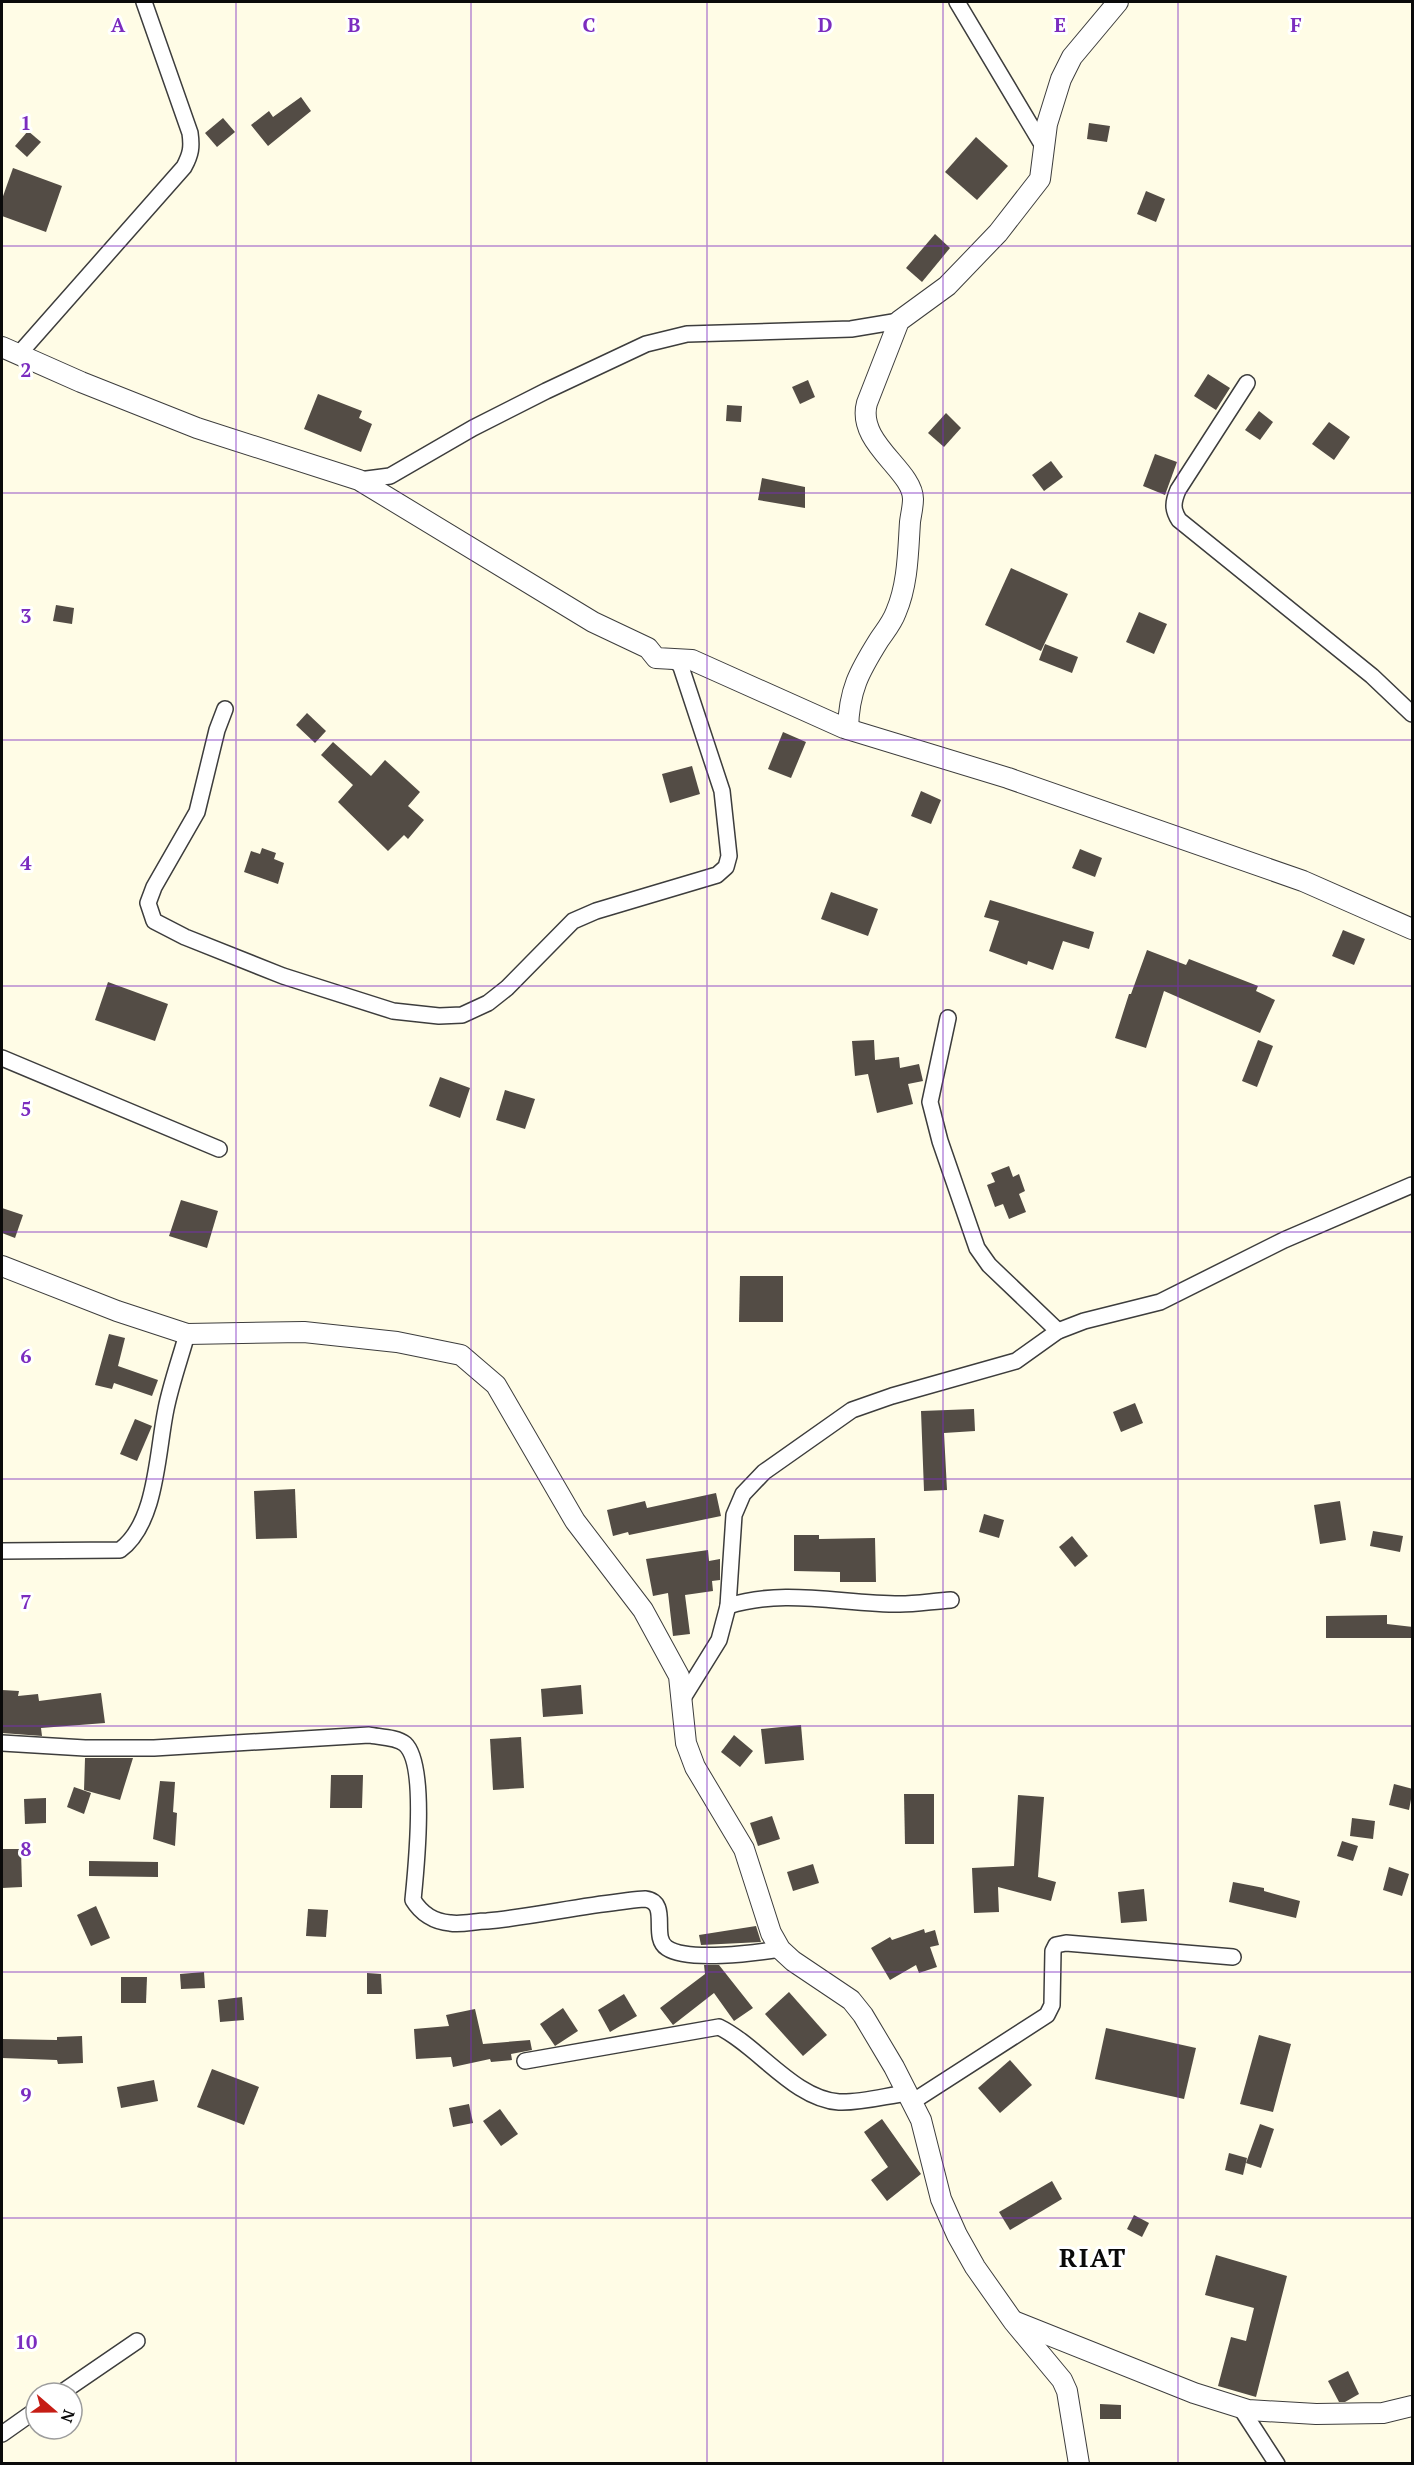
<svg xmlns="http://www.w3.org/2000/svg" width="1414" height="2465" font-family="'PT Serif',serif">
<rect width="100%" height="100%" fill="#fffce6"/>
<g fill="#534c45">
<polygon points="301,97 311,111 268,146 251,125 269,111 273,117"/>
<polygon points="223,118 235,132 217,147 205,133"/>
<polygon points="1089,123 1110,126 1107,142 1087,139"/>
<polygon points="28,131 41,142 27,157 15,146"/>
<polygon points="976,137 1008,166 977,200 945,172"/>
<polygon points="13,168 62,186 46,232 2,216 2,199"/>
<polygon points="1146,191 1165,199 1156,222 1137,214"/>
<polygon points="935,234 950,248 922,282 906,268"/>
<polygon points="1208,374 1230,388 1216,410 1194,396"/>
<polygon points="808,380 815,397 800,404 792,387"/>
<polygon points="318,394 362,411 359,418 372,424 361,452 304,429"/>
<polygon points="727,405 742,406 741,422 726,421"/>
<polygon points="1259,411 1273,422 1260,440 1245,430"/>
<polygon points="946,413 961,428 944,447 928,433"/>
<polygon points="1329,422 1350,437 1334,460 1312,444"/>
<polygon points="1155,454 1177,462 1165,495 1143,486"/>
<polygon points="1051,461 1063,477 1044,491 1032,475"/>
<polygon points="762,478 805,487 805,508 758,500"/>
<polygon points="1011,568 1068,594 1041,651 985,625"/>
<polygon points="56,605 74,608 72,624 53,621"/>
<polygon points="1139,612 1167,624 1154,654 1126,642"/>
<polygon points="1045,644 1078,657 1072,673 1039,660"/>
<polygon points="307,713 326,731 315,743 296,725"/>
<polygon points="783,732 806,742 791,778 768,769"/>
<polygon points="333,742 371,776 385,760 420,792 408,806 424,820 408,839 404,835 388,851 338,802 353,785 321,755"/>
<polygon points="692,766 700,794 670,803 662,774"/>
<polygon points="921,791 941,800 931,824 911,816"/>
<polygon points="262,848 276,853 274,859 284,863 278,884 244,872 251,851 260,854"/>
<polygon points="1080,849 1102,858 1095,877 1072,868"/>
<polygon points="831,892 878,909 868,936 821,919"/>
<polygon points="990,900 1094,932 1089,949 1063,941 1053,970 1028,961 1027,965 989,951 999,921 984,917"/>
<polygon points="1343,930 1365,939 1354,965 1332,956"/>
<polygon points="1147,950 1186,965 1189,959 1258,986 1256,991 1275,1000 1260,1033 1164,991 1146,1048 1115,1038 1129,994 1131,994"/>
<polygon points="108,982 168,1004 155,1041 95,1020"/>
<polygon points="874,1040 875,1060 899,1057 900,1068 919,1064 923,1081 908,1084 913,1104 877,1113 868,1074 855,1076 852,1041"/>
<polygon points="1258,1040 1273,1046 1257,1087 1242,1081"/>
<polygon points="440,1077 470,1088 460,1118 429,1106"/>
<polygon points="505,1090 535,1099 525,1129 496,1120"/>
<polygon points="1009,1166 1013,1177 1019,1174 1025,1191 1019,1194 1026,1212 1009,1219 1003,1204 995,1207 987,1185 995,1182 991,1173"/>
<polygon points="181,1200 218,1211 207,1248 169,1236"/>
<polygon points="2,1208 23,1215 15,1238 2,1233"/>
<polygon points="740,1276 783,1276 783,1322 739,1322"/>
<polygon points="109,1334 125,1338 118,1366 158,1380 152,1396 114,1383 112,1389 95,1385"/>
<polygon points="1135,1403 1143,1423 1121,1432 1113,1412"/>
<polygon points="974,1409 975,1431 944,1433 947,1490 924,1491 921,1411"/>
<polygon points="135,1419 152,1426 137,1461 120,1454"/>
<polygon points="295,1489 297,1538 256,1539 254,1491"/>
<polygon points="716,1493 721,1516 629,1535 628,1532 613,1536 607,1510 645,1501 647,1508"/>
<polygon points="1340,1501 1346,1540 1320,1544 1314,1505"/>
<polygon points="984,1514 1004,1520 999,1538 979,1532"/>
<polygon points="1373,1531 1403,1536 1400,1552 1370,1546"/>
<polygon points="794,1535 819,1535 819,1539 875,1538 876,1582 840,1582 840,1572 794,1571"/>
<polygon points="1072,1536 1088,1556 1075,1567 1059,1547"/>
<polygon points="708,1550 709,1561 720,1559 720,1580 712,1581 713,1591 685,1595 690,1634 673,1636 668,1593 653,1596 646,1559"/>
<polygon points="1387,1615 1387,1624 1413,1627 1413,1638 1326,1638 1326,1616"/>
<polygon points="581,1685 583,1714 543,1717 541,1689"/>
<polygon points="2,1690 19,1691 18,1696 38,1694 39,1701 101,1693 105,1723 41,1728 42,1736 2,1733"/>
<polygon points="801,1725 804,1760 765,1764 761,1729"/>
<polygon points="734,1735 753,1751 740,1767 721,1752"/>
<polygon points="521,1737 524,1788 493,1790 490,1739"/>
<polygon points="85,1758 133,1758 120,1800 84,1790"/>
<polygon points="331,1775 363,1775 362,1808 330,1808"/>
<polygon points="160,1781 175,1782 173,1812 177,1813 175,1846 153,1839"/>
<polygon points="1394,1784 1413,1789 1409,1810 1389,1805"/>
<polygon points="74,1787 91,1793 84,1814 67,1807"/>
<polygon points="904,1794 934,1794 934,1844 905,1844"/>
<polygon points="1018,1795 1044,1797 1038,1877 1056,1882 1051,1901 998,1887 999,1912 974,1913 972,1868 1014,1866"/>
<polygon points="46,1798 46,1823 25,1824 24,1799"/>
<polygon points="772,1816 780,1839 758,1846 750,1823"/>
<polygon points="1352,1818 1375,1821 1373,1839 1350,1836"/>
<polygon points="1342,1841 1358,1846 1353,1861 1337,1856"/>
<polygon points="2,1849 21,1849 22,1887 2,1888"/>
<polygon points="89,1861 158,1862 158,1877 89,1876"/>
<polygon points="813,1864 819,1883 793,1891 787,1872"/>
<polygon points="1389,1867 1409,1874 1402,1896 1383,1890"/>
<polygon points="1233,1882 1264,1888 1264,1891 1300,1901 1296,1918 1229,1902"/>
<polygon points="1144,1889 1147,1921 1121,1923 1118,1892"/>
<polygon points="96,1906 110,1938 91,1946 77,1915"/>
<polygon points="308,1909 328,1910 326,1937 306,1936"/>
<polygon points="756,1926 761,1942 701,1945 699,1935"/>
<polygon points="924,1929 925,1933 935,1930 939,1945 930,1947 937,1967 919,1973 916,1965 890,1980 871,1948 890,1937 892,1940"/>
<polygon points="704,1965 719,1965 753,2008 734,2021 714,1993 673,2025 660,2008 705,1974"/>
<polygon points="204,1972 205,1988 181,1989 180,1974"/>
<polygon points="367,1973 381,1974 382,1994 367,1994"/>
<polygon points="121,1977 147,1977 146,2003 121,2003"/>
<polygon points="789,1992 827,2035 803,2056 765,2014"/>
<polygon points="624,1994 637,2016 610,2032 598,2010"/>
<polygon points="242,1997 244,2020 220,2022 218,2000"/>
<polygon points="563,2008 578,2031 555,2046 540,2024"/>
<polygon points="475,2009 483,2044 530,2040 532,2050 511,2054 512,2060 491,2062 490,2059 453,2067 451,2057 416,2059 414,2029 449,2026 446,2015"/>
<polygon points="1106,2028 1196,2048 1184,2099 1095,2079"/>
<polygon points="1259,2035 1291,2044 1273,2112 1240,2104"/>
<polygon points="82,2036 83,2063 58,2064 57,2060 2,2058 2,2039 57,2040 57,2037"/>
<polygon points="1010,2060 1032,2085 1000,2113 978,2088"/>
<polygon points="212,2069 259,2087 244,2125 197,2107"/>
<polygon points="154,2080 158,2101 121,2108 117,2087"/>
<polygon points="469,2104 473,2123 453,2127 449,2108"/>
<polygon points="500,2109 518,2134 501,2146 483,2121"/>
<polygon points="882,2119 921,2174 887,2201 871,2180 888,2167 864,2132"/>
<polygon points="1260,2124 1274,2129 1261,2168 1246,2163"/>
<polygon points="1229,2153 1247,2158 1243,2175 1225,2170"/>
<polygon points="1052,2181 1062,2199 1010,2230 999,2212"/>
<polygon points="1134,2215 1149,2223 1142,2237 1127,2229"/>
<polygon points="1216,2255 1287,2276 1256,2397 1218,2386 1231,2337 1246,2341 1254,2308 1205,2295"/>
<polygon points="1348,2371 1359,2394 1345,2402 1339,2402 1328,2381"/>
<polygon points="1100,2404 1121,2405 1121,2419 1100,2419"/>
</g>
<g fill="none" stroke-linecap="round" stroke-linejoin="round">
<defs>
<g id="minor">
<polyline points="957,2 1043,146"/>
<path d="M 19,354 L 184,167 C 191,154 192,147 190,133 L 144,2"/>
<path d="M 1247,383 L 1178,490 C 1173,502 1172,509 1179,520 L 1372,676 L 1412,714"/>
<polyline points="359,480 390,476 473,428 546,391 646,344 687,334 851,329 899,321"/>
<polyline points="225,709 217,730 197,812 154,887 148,903 154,921 185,937 283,976 393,1011 439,1016 462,1015 488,1003 507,988 573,921 596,911 717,875 726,867 729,856 722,791 681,667 677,661 668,660"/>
<polyline points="948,1018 930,1102 940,1141 977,1248 989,1265 1058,1331"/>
<polyline points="2,1058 219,1149"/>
<path d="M 2,1551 L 120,1550 C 157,1523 157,1452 166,1409 C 171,1384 180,1359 187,1334"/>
<path d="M 728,1606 C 785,1588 841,1604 900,1604 C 916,1604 934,1601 951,1600"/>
<polyline points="683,1698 719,1640 728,1606 734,1515 743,1494 764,1472 852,1410 892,1396 1016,1361 1058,1331 1084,1321 1160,1302 1284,1240 1412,1185"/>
<path d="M 2,1743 L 85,1748 L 154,1748 L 369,1735 C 379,1737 397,1737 405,1744 C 427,1764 416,1870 413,1900 C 421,1913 434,1922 450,1923 C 462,1925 475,1921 487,1921 C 531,1917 574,1907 618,1902 C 627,1901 637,1899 645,1899 C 671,1902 650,1937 667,1948 C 688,1962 755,1953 780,1949"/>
<path d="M 525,2061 L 719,2027 C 758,2046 794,2099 839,2102 C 861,2103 885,2096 907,2093"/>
<polyline points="912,2102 1047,2015 1052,2005 1053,1951 1056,1945 1066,1943 1233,1957"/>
<polyline points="61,2393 137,2341"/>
<polyline points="1240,2407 1277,2464"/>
<polyline points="2,2434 36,2410"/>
</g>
<g id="tertiary">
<polyline points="2,347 81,382 197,428 359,480 593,622 648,648 656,658 692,660 844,728 1008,778 1303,881 1412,929"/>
<path d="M 848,729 C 849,690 859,672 879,640 C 885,631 892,623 896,612 C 908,584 908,552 910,522 C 911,514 913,507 913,499 C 913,470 856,443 867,403 L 899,321 L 947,286 L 998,233 L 1040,179 L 1047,124 L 1061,79 L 1072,57 L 1118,2"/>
<polyline points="2,1266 117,1311 187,1334 304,1332 397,1342 461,1355 496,1385 575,1521 643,1610 679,1676 686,1743 695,1767 744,1849 771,1933 780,1949 793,1961 851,2000 863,2015 894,2067 921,2120 941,2199 957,2235 975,2267 1013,2321 1062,2380 1067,2391 1079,2464"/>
<polyline points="1016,2322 1194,2393 1248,2410 1316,2414 1383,2413 1412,2406"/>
</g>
</defs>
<use href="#minor" stroke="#3d3d3d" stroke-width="18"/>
<use href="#tertiary" stroke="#3d3d3d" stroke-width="22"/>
<use href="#minor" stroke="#fff" stroke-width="15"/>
<use href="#tertiary" stroke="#fff" stroke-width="20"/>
</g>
<path fill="none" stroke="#7b2cbf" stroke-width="1.5" stroke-opacity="0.55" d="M 236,2 L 236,2464M 471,2 L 471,2464M 707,2 L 707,2464M 943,2 L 943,2464M 1178,2 L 1178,2464M 2,246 L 1412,246M 2,493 L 1412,493M 2,740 L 1412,740M 2,986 L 1412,986M 2,1232 L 1412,1232M 2,1479 L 1412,1479M 2,1726 L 1412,1726M 2,1972 L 1412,1972M 2,2218 L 1412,2218"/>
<g text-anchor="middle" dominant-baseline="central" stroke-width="6" stroke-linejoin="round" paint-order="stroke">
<g font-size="26" font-weight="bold" letter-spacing="1.5" fill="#0a0a0a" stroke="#fff">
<text x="1093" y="2257">RIAT</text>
</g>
</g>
<g font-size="20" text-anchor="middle" font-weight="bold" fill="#7b2cbf" stroke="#fff" stroke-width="6" stroke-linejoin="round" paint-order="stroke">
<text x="118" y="32">A</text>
<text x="354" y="32">B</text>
<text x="589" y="32">C</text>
<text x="825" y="32">D</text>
<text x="1060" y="32">E</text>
<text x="1296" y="32">F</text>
<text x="26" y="130">1</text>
<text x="26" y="377">2</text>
<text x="26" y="623">3</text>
<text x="26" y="870">4</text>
<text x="26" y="1116">5</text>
<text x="26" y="1363">6</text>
<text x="26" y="1609">7</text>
<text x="26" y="1856">8</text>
<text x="26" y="2102">9</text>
<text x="26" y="2349">10</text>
</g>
<rect width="1414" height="2465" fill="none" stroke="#0a0a0a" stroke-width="6"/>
<g transform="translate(54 2411) rotate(110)"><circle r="28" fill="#ffffff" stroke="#9d9d9d" stroke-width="1.5"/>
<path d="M0-4.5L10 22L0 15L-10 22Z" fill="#c61d15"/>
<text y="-9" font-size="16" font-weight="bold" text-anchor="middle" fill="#0a0a0a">N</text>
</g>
</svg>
